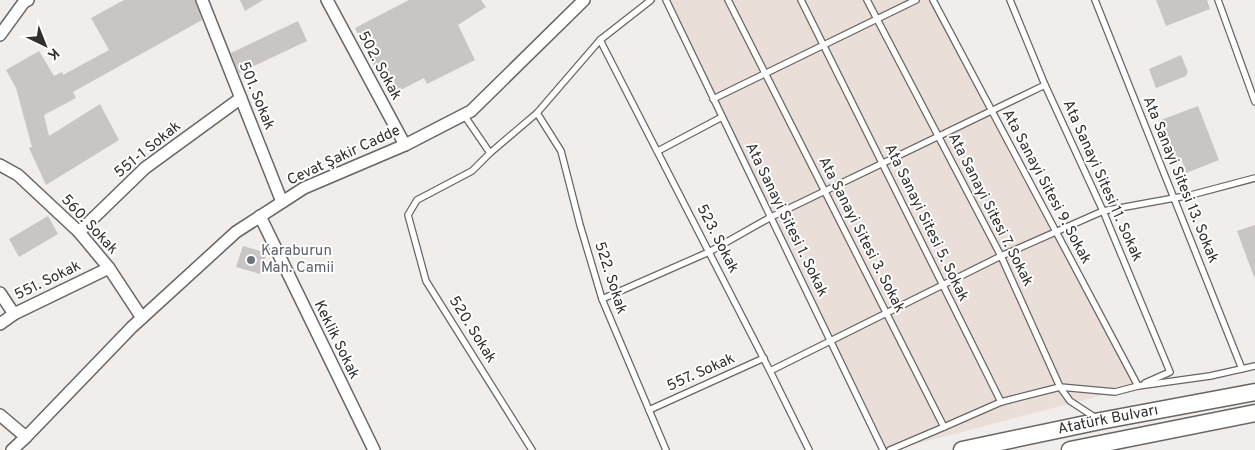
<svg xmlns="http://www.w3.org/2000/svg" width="1255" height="450" font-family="Overpass,sans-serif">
<rect width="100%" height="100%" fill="#f1edeb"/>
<polygon fill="#e9dfd8" points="666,0 934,0 1138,386 893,450 883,450"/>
<g fill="#c9c5c3">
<polygon points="124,0 195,0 202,20 73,92 76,98 44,115 49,136 100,104 119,140 46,185 29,148 32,147 16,88 6,70 39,51 54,76 62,72 63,75 109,50 91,18"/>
<polygon points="240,0 263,0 245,11"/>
<polygon points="409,0 481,0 486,7 458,25 475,60 427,84 424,78 389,96 355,28"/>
<polygon points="1156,0 1207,0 1210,9 1166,26"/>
<polygon points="298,21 307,41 239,73 231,53"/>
<polygon points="1181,55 1188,72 1186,76 1156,88 1149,69"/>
<polygon points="1198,106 1219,160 1186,173 1181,158 1174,161 1158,121"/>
<polygon points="48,216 58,234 19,257 9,239"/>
<polygon points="1255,225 1255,276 1254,277 1237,231"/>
<polygon points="243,246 267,253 260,274 236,267"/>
</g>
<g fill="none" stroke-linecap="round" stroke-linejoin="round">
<defs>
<g id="service">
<polyline points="666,0 883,450"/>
<polyline points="728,0 944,427 1001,402"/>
<polyline points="801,0 1001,402 1060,387 1115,392 1138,386 1210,376 1255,366"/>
<polyline points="867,0 1001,256 1060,387 1070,401 1096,418"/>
<polyline points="933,0 1138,386"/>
<polyline points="1010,0 1045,85 1103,211 1170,372 1145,383"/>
<polyline points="1095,0 1242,369"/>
<polyline points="1218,0 1255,102"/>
<polyline points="600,40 770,371 809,450"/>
<polyline points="713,99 916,0"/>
<polyline points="537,113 561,151 580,225 602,299 666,450"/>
<polyline points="464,115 490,153 537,113 600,40 651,0"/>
<polyline points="658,151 722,117"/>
<polyline points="490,153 472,171 417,200 408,215 426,281 532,450"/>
<polyline points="602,299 709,252 771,217 1045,85"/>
<polyline points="770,371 1001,256 1103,211 1191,195 1255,178"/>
<polyline points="649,410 764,358"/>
<polyline points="890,450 944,427"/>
</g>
<g id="minor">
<polyline points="202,0 282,202"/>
<polyline points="327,0 405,145"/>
<polyline points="0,35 24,2 28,0"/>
<polyline points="0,165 18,175 79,232 109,268 142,318"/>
<polyline points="260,216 374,450"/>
<polyline points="79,232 145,168 241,98"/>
<polyline points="0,293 14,314"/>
<polyline points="0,324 14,314 109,268"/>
<polyline points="0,415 26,437"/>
<polyline points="12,450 26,437 132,327 236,232 304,188 405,145 471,111 584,0"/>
</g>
<g id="secondary">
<path id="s1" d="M 962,450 L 1100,421 L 1255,392"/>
<polyline points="1070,450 1255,413"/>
</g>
</defs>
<use href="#service" stroke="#686563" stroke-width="8"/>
<use href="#minor" stroke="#686563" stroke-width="14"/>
<use href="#secondary" stroke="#686563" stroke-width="19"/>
<use href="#service" stroke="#fff" stroke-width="5.5"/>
<use href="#minor" stroke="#fff" stroke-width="11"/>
<use href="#secondary" stroke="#fff" stroke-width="16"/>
</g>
<circle fill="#6b7280" stroke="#fff" stroke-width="2" cx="251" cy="260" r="5"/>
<g text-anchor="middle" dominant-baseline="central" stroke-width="4" stroke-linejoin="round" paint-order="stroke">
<g font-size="15" fill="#312f2e" stroke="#fff">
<text transform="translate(379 66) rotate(62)">502. Sokak</text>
<text transform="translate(256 96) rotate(68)">501. Sokak</text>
<text transform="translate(148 150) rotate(-39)">551-1 Sokak</text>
<text transform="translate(344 156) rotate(-25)">Cevat Şakir Cadde</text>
<text transform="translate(1180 180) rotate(68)">Ata Sanayi Sitesi 13. Sokak</text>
<text transform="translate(1102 181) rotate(66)">Ata Sanayi Sitesi 11. Sokak</text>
<text transform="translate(1046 187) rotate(62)">Ata Sanayi Sitesi 9. Sokak</text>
<text transform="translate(990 210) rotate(63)">Ata Sanayi Sitesi 7. Sokak</text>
<text transform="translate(786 220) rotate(64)">Ata Sanayi Sitesi 1. Sokak</text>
<text transform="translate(926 223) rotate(64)">Ata Sanayi Sitesi 5. Sokak</text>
<text transform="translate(89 225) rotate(47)">560. Sokak</text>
<text transform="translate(861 235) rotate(63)">Ata Sanayi Sitesi 3. Sokak</text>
<text transform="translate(717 239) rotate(63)">523. Sokak</text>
<text transform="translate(610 278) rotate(72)">522. Sokak</text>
<text transform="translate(48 281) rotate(-26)">551. Sokak</text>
<text transform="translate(472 330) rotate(58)">520. Sokak</text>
<text transform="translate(336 340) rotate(64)">Keklik Sokak</text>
<text transform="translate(701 373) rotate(-24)">557. Sokak</text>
<text stroke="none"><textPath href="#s1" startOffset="149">Atatürk Bulvarı</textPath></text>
</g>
<g font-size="15" fill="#5b616d" stroke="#fff" text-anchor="start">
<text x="261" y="251">Karaburun<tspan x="261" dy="17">Mah. Camii</tspan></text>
</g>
</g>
<g transform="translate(45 45) rotate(137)" stroke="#ffffff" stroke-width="4" paint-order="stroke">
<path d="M0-4L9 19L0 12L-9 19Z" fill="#312f2e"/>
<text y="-8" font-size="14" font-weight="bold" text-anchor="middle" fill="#312f2e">K</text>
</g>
</svg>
